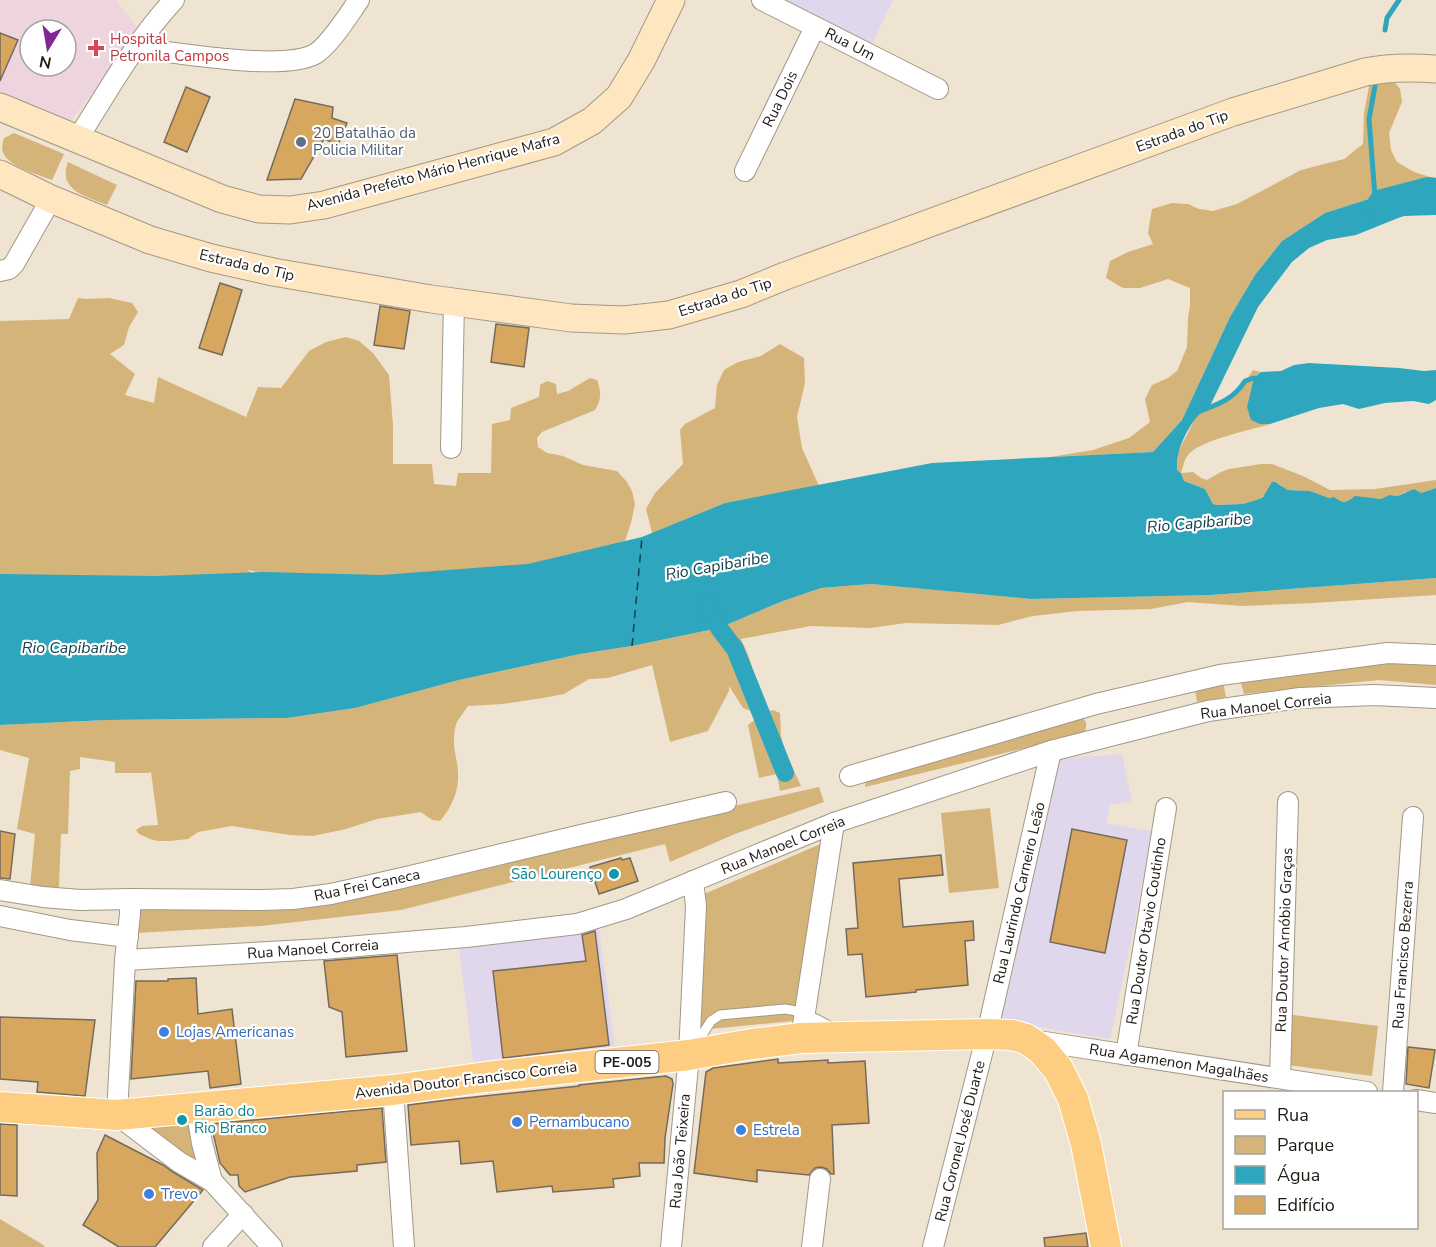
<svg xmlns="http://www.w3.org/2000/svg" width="1436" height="1247" font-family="'Nunito Sans',sans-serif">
<rect width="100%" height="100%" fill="#efe4d2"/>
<g fill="#e1d7ec">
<polygon points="785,0 893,0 872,44"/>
<polygon points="1122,754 1132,801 1110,805 1106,823 1152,831 1133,932 1110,1039 996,1020 1054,760 1069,758"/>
<polygon points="598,922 615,1046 473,1062 458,939"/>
</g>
<path fill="#edd4de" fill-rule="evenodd" d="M 0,0 L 116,0 L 139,30 L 67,126 L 0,94 ZM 30,30 L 66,30 L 66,66 L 30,66 Z"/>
<g fill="#d5b479">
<polygon points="1392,79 1400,89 1402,102 1389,133 1391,150 1397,162 1414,172 1436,179 1436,193 1375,197 1325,213 1282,241 1255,275 1230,317 1182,420 1153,452 1050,457 1093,450 1129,438 1150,422 1145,399 1152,385 1168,378 1177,371 1187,347 1188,317 1190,306 1190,288 1168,279 1140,288 1123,288 1106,278 1110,261 1128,252 1153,244 1148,233 1152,209 1172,203 1188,204 1199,209 1213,211 1237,204 1301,170 1344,159 1363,144 1364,113 1370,81"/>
<path d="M 14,133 L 64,154 L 52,180 C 39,175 7,166 3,152 C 1,147 3,142 4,138 Z"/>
<path d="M 68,162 L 117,185 L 107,205 C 87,197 57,190 68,162 Z"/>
<path d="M 78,298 L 86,299 L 109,298 L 132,303 L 138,312 L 129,327 L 124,345 L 110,354 L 135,374 L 125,395 L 154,403 L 158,377 L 246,417 L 258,387 L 281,388 L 309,351 L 326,342 L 346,337 L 359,341 L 373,353 L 389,375 L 393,425 L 393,464 L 432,464 L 434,484 L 456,486 L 458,473 L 491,473 L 492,424 L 510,420 L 511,408 L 539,397 L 540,385 L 547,381 L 556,384 L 557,394 L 568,391 L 590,378 L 597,380 C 601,392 602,399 595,410 L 542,432 L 537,438 L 538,447 L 547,453 L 563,456 L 583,465 L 617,471 L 627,482 L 632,491 L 635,504 L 631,523 L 624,544 L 494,574 L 284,578 L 248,570 L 254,576 L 0,583 L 0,321 L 69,319 Z"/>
<polygon points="780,344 804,358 805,383 797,417 802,448 819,486 725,503 652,533 646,509 655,493 683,464 680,430 685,424 715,408 717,385 724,370 738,362 761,356"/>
<path d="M 1253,370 L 1261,372 L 1254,379 L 1260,424 L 1270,424 C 1251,430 1200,440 1188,455 C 1184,460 1183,467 1181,473 L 1193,472 L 1201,478 L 1207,480 L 1221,472 L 1229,469 L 1261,464 L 1272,464 L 1303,476 L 1330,490 L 1375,489 L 1436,480 L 1436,488 L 1421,493 L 1406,492 L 1398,496 L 1389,495 L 1381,499 L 1367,498 L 1348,502 L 1339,501 L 1334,497 L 1329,498 L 1310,491 L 1288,490 L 1279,484 L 1259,499 L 1243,504 L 1217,505 L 1213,504 L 1205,489 L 1184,481 L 1181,473 L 1177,470 L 1178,452 L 1194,421 L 1202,410 L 1225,402 L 1240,389 Z"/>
<path d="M 1436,578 L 1436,595 L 1313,603 L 1242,606 L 1188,602 L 1151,609 L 1078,611 L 1033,616 L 998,625 L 906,623 L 870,628 L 811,626 L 741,639 L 749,657 L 761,698 L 760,710 L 751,711 L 743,708 L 729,686 L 729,691 L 708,731 L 670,742 L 652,665 L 608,678 L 589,679 L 564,694 L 543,698 L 503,704 L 468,706 C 465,711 460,716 457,722 C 454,729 454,737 454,745 C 455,755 458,764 458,773 C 459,791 452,807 440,821 L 432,820 L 421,812 L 377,819 L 346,829 L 313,836 L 290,835 L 232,826 L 198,832 L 188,839 L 170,841 L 158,841 L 150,839 L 139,834 L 136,830 L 142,826 L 158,825 L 151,772 L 148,773 L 115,773 L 115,762 L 80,757 L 80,769 L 70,771 L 68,834 L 61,834 L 59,887 L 30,887 L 35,834 L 17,829 L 29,758 L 0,750 L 0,725 L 107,720 L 287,718 L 355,708 L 459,680 L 580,654 L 632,646 L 719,628 L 783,601 L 821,588 L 871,584 L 1031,599 L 1211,595 Z"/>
<polygon points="1386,657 1436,660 1436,685 1379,680 1244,694 1239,675"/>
<polygon points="1222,677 1226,697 1197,702 1194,684"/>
<polygon points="773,710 780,713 781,736 786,754 801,786 780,791 777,774 759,778 748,725 762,714"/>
<path d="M 1080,716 C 1087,721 1087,724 1085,732 L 1062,739 L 865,787 L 866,779 Z"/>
<polygon points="819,787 824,802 735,834 670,862 665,844 401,910 261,926 136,933 137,900 302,903"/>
<polygon points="990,808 999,888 949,893 941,813"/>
<polygon points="832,839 804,1020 690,1031 695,898"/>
<polygon points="1286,1014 1378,1026 1372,1076 1280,1064"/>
<polygon points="196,1108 212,1181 117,1115"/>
<polygon points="0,1219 45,1246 44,1247 0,1247"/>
</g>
<g fill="#2ea6bd">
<path d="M 1436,193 L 1436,215 L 1403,216 L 1356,235 L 1327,240 L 1309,248 L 1292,262 L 1258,307 L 1209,408 C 1196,412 1183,437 1179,451 C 1177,457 1177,464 1177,470 L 1181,473 L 1184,481 L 1205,489 L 1213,504 L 1217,505 L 1243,504 L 1259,499 L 1263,497 L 1272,482 L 1275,482 L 1288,490 L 1310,491 L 1329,498 L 1334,497 C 1343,504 1347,503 1355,496 L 1381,499 L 1389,495 L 1398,496 L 1414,489 L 1421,493 L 1436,488 L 1436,578 L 1211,595 L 1031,599 L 871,584 L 821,588 L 783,601 L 719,628 L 632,646 L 580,654 L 459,680 L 355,708 L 287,718 L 107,720 L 0,725 L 0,574 L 156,576 L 263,572 L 382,575 L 528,564 L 642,537 L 725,503 L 932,463 L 1153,452 L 1182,420 L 1230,317 L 1255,275 L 1282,241 L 1325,213 L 1375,197 Z"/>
<polygon points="1309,363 1399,368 1424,371 1436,370 1436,400 1429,404 1413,401 1385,403 1359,409 1343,404 1319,408 1270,424 1260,424 1251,420 1247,407 1254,378 1261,372 1281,371 1294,365"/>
</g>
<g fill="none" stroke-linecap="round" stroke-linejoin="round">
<g stroke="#2ea6bd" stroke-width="5">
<polyline points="1385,30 1387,18 1399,0"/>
<polyline points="1375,86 1369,119 1375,197 1377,203"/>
<path d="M 1198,412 C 1218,404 1233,400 1245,381 L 1254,378"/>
</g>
<polyline stroke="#2ea6bd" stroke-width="18" points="709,607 719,628 735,649 785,773"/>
<polyline stroke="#2ea6bd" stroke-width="32" points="1383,205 1429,193 1436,194"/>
<polyline stroke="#11434e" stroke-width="1.5" stroke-dasharray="8 6" stroke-linecap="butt" points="632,646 642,537"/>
</g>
<g fill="#d7a760" stroke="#756a5b" stroke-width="1.5">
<polygon points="0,33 18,40 0,81"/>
<polygon points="186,87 210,97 187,152 164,142"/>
<polygon points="295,99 333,107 332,118 347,123 338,145 324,139 301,179 267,180"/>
<polygon points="220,283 242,290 222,355 199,348"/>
<polygon points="380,306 410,311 404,349 374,345"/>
<polygon points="496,324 529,328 524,367 491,362"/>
<polygon points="1072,829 1127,840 1105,953 1050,942"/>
<polygon points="0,831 15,834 10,879 0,878"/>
<polygon points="941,855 943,875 899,879 903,927 973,921 974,940 965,941 968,985 916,990 916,992 866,997 862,954 848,955 846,929 858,928 853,863"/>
<polygon points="621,858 622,860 630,858 638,881 599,894 590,867"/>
<polygon points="595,931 609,1045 503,1058 493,971 586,961 582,935"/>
<polygon points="397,955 407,1051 346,1057 342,1012 329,1007 324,961"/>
<polygon points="196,978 198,1014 232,1009 241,1084 210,1088 208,1071 131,1079 136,981 168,981 168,979"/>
<polygon points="0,1017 95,1020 85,1096 37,1092 38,1082 0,1079"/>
<polygon points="1408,1047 1435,1050 1429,1088 1406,1084"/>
<polygon points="778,1059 778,1063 828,1060 828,1063 865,1061 869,1123 832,1125 834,1174 831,1174 827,1169 821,1167 815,1168 809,1175 757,1170 757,1182 694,1173 706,1072 713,1068"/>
<polygon points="666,1076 672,1079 673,1084 665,1138 664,1163 639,1163 640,1176 613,1179 614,1187 553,1192 552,1186 497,1192 493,1161 461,1164 459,1141 411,1145 408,1105 456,1099 579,1086 579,1085"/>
<polygon points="382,1108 386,1162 357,1165 357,1171 290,1177 245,1192 239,1186 238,1175 230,1175 220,1163 211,1124"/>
<polygon points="0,1124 17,1125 17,1196 0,1195"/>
<polygon points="105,1135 163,1165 173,1172 203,1190 155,1247 119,1247 83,1225 98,1200 97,1153"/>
<polygon points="1086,1233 1088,1247 1045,1247 1044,1238"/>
</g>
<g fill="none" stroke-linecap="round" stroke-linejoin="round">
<defs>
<path id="lane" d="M 694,1047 L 711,1021 L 720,1015 L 785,1009 C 803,1011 818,1020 833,1028"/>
<g id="street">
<polyline points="762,0 938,89"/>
<path d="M 135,48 C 174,52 282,72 315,54 C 330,45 349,14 359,0"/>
<path d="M 77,140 C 107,92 135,42 174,0"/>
<polyline points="745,171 815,27"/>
<polyline points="0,271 9,269 14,264 51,199"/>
<polyline points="451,448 454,302"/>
<polyline points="850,776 1096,704 1220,675 1388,653 1436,655"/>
<polyline points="0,890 43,897 80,900 130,899 262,900 293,899 331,894 402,878 581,835 726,802"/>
<polyline points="130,899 130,914 125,960 117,1115 179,1162 212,1181 272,1247"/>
<polyline points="0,916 70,930 128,937"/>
<polyline points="125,960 323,949 466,937 577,924 626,909 834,823 1051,751 1208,711 1300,698 1374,695 1436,698"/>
<polyline points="801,1038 834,823"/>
<polyline points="1032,1040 1367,1092"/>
<polyline points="1126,1055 1166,808"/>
<polyline points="1280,1078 1288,802"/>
<polyline points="393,1090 404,1247"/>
<polyline points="1393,1092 1413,817"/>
<polyline points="1416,1100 1436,1103"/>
<polyline points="196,1108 202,1143 212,1181"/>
<polyline points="213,1247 243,1214"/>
<polyline points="671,1247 689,1055 696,906 693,881"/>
<polyline points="812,1247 820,1179"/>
<polyline points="933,1247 987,1034 1051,751"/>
</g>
<g id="secondary">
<polyline points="0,107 222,199 259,209 290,210 324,205 554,142 592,121 619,97 641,61 671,0"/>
<path d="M 0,174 L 51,199 L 150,240 L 211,258 L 273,272 L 431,299 L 571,318 L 624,320 L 669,315 L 741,294 L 785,276 L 1233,112 L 1365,72 C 1389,67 1411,67 1436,69"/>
</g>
<polyline id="primary" points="0,1107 117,1115 393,1090 486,1077 689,1055 752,1044 801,1038 987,1034 1012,1035 1026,1039 1042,1050 1058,1069 1073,1099 1086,1144 1106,1247"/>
</defs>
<use href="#lane" stroke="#a29887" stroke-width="11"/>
<use href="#street" stroke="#a29887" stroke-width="22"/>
<use href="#secondary" stroke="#a29887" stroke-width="29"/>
<use href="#primary" stroke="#fff" stroke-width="32"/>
<use href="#lane" stroke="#fff" stroke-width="9"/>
<use href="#street" stroke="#fff" stroke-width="20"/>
<use href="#secondary" stroke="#fee6c0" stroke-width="27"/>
<use href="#primary" stroke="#fdcd82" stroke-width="30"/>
</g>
<path fill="#e0444e" stroke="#fff" stroke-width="2" d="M93 39h6v6h6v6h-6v6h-6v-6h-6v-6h6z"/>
<circle fill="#5c6f8a" stroke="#fff" stroke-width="2" cx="301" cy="142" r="6"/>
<g fill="#0f9aa8" stroke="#fff" stroke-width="2">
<circle cx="614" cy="874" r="6"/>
<circle cx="182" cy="1120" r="6"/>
</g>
<g fill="#3f7fe0" stroke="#fff" stroke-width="2">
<circle cx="164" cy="1032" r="6"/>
<circle cx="517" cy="1122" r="6"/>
<circle cx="741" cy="1130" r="6"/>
<circle cx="149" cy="1194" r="6"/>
</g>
<g text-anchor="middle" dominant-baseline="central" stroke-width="4.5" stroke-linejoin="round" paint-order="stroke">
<rect fill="#fff" stroke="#625f5a" stroke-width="1.5" x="595.5" y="1051" width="63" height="22" rx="4.5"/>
<g font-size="14" font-weight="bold" fill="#1e1a14">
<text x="627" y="1062">PE-005</text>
</g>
<g font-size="15" fill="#be3a42" stroke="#fff" text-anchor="start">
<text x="110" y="39">Hospital<tspan x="110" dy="17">Petronila Campos</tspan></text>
</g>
<g font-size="15" fill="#1e1a14" stroke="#fff">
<text transform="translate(850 44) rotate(27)">Rua Um</text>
<text transform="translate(780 99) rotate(-64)">Rua Dois</text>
<text transform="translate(1182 131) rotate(-20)">Estrada do Tip</text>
<text transform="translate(433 172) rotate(-15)">Avenida Prefeito Mário Henrique Mafra</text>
<text transform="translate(247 265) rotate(13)">Estrada do Tip</text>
<text transform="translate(725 297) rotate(-18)">Estrada do Tip</text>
<text transform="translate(1266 706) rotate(-7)">Rua Manoel Correia</text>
<text transform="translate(783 845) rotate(-22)">Rua Manoel Correia</text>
<text transform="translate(367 885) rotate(-12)">Rua Frei Caneca</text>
<text transform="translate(1019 893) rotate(-77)">Rua Laurindo Carneiro Leão</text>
<text transform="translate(1146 931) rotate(-81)">Rua Doutor Otavio Coutinho</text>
<text transform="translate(1284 940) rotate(-88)">Rua Doutor Arnóbio Graças</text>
<text transform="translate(313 949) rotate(-4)">Rua Manoel Correia</text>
<text transform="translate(1403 955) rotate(-86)">Rua Francisco Bezerra</text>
<text transform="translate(1179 1063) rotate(9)">Rua Agamenon Magalhães</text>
<text transform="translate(466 1080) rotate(-7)">Avenida Doutor Francisco Correia</text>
<text transform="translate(960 1141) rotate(-76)">Rua Coronel José Duarte</text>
<text transform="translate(680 1151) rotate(-85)">Rua João Teixeira</text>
</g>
<g font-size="15" fill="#4e5e75" stroke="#fff" text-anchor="start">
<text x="313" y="133">20 Batalhão da<tspan x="313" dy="17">Policia Militar</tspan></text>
</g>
<g font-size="15" fill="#0d838f" stroke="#fff" text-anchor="end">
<text x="602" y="874">São Lourenço</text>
<text x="194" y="1111" text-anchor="start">Barão do<tspan x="194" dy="17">Rio Branco</tspan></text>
</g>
<g font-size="15" fill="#366cbe" stroke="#fff" text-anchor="start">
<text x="176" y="1032">Lojas Americanas</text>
<text x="529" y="1122">Pernambucano</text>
<text x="753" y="1130">Estrela</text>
<text x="161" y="1194">Trevo</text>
</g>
<g font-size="16" font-style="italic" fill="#11434e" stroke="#fff">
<text transform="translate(1199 523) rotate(-5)">Rio Capibaribe</text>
<text transform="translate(717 566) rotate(-10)">Rio Capibaribe</text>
<text x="74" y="648">Rio Capibaribe</text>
</g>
</g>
<rect x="1223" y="1091" width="195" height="138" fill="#ffffff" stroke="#a5a3a1" stroke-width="1.5"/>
<rect x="1235" y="1110" width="30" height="9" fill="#fdcd82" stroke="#a5a3a1" stroke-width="1.5"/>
<text x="1277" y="1121" font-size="18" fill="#1e1a14">Rua</text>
<rect x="1235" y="1136" width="30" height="18" fill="#d5b479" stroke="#a5a3a1" stroke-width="1.5"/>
<text x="1277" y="1151" font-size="18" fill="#1e1a14">Parque</text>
<rect x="1235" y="1166" width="30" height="18" fill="#2ea6bd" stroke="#a5a3a1" stroke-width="1.5"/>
<text x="1277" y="1181" font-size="18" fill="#1e1a14">Água</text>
<rect x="1235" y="1196" width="30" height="18" fill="#d7a760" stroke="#a5a3a1" stroke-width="1.5"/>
<text x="1277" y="1211" font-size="18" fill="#1e1a14">Edifício</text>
<g transform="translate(48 48) rotate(191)"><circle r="28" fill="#ffffff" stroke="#a5a3a1" stroke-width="1.5"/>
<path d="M0-4.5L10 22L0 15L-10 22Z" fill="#802895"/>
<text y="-9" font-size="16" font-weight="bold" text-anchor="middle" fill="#1e1a14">N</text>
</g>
</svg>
